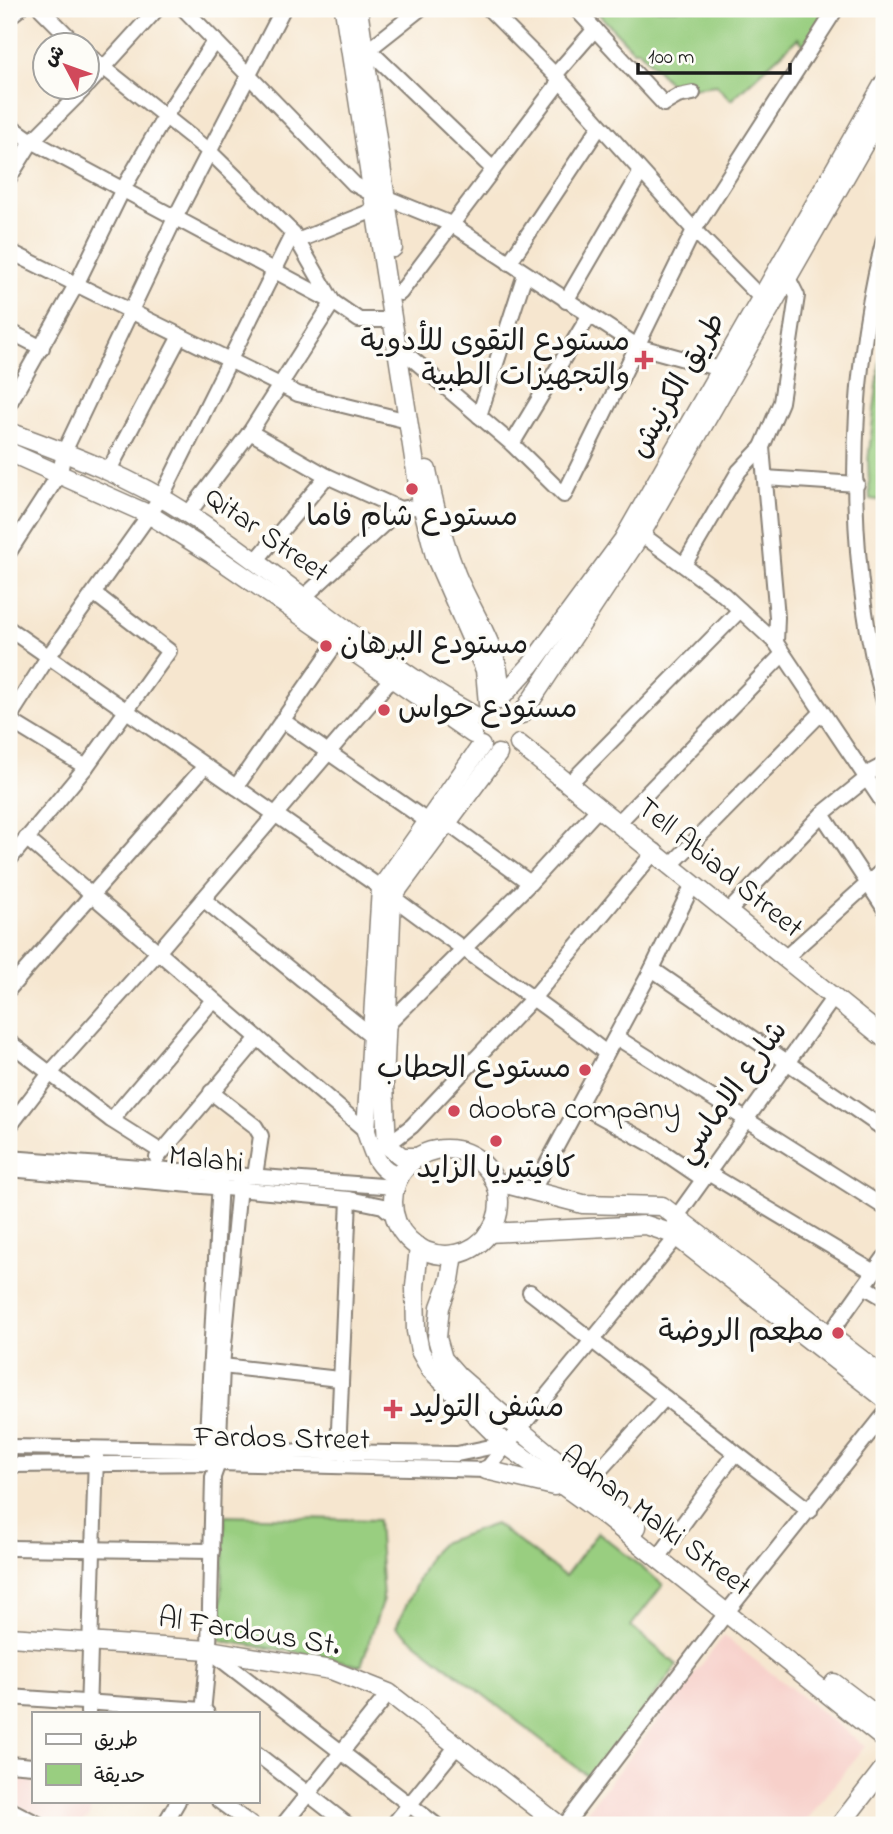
<svg xmlns="http://www.w3.org/2000/svg" width="893" height="1834" font-family="'Indie Flower','Playpen Sans Arabic',sans-serif">
<rect width="100%" height="100%" fill="#fdfcf7"/>
<filter id="ink" filterUnits="userSpaceOnUse"><feTurbulence type="fractalNoise" baseFrequency=".0143" numOctaves="2"/><feDisplacementMap in="SourceGraphic" scale="14" xChannelSelector="R" yChannelSelector="G"/><feConvolveMatrix kernelMatrix="1 2 1 2 8 2 1 2 1" color-interpolation-filters="sRGB"/></filter>
<filter id="wash" filterUnits="userSpaceOnUse"><feTurbulence type="fractalNoise" baseFrequency=".00686" numOctaves="4" result="noise"/><feDisplacementMap in="SourceGraphic" scale="28" xChannelSelector="R" yChannelSelector="G"/><feGaussianBlur stdDeviation="1.57" result="paint"/><feColorMatrix in="noise" values="0 0 0 0 0 0 0 0 0 0 0 0 0 0 0 0 0 1.4 0 .05"/><feComposite in="paint" operator="in"/></filter>
<g filter="url(#wash)">
<rect width="100%" height="100%" fill="#f6e6cf"/>
<g fill="#f7d0ca">
<polygon points="724,1636 865,1746 803,1825 576,1825"/>
<polygon points="9,1776 33,1778 33,1801 92,1801 89,1817 78,1825 58,1825 23,1808 9,1800"/>
</g>
<g fill="#99ce80" stroke="#5a754e" stroke-width="2">
<polygon points="594,9 829,9 805,46 798,38 731,100 716,85 676,90 639,50 633,50"/>
<polygon points="884,327 884,501 870,499 868,461"/>
<polygon points="225,1516 378,1520 383,1599 361,1666 318,1655 220,1641"/>
<polygon points="495,1524 565,1576 598,1532 663,1585 631,1626 677,1665 593,1780 396,1627 429,1556 443,1542"/>
</g>
</g>
<g filter="url(#ink)">
<g fill="none" stroke-linecap="round" stroke-linejoin="round">
<defs>
<g id="minor">
<polyline points="41,9 78,46"/>
<polyline points="184,9 354,184 372,194"/>
<polyline points="489,9 555,75 694,230 767,304"/>
<polyline points="576,9 664,104 678,96 693,93"/>
<polyline points="9,17 19,9"/>
<polyline points="363,44 493,169"/>
<polyline points="368,50 420,9"/>
<polyline points="88,55 210,152 293,233 333,302 250,432 188,514"/>
<polyline points="555,75 595,29"/>
<polyline points="88,85 157,9"/>
<polyline points="9,125 32,141 333,302 359,320 392,320"/>
<polyline points="9,178 32,141 85,88"/>
<polyline points="385,197 451,224 637,346 720,369"/>
<path d="M 884,239 C 847,384 844,558 884,702"/>
<polyline points="297,241 374,210"/>
<polyline points="9,251 298,394 408,421"/>
<polyline points="509,263 600,126"/>
<polyline points="400,293 560,81"/>
<polyline points="566,301 641,172"/>
<polyline points="9,331 42,348"/>
<polyline points="409,356 512,444 564,495 694,230 836,9"/>
<polyline points="9,404 76,285 122,191 164,118 215,40"/>
<polyline points="479,416 525,274"/>
<polyline points="250,432 327,476 400,509 422,506"/>
<polyline points="512,444 589,316"/>
<polyline points="108,472 180,336"/>
<polyline points="765,478 857,484"/>
<polyline points="641,534 724,595 776,643 884,804"/>
<polyline points="9,552 60,473 64,452 175,218 283,9"/>
<polyline points="255,562 327,476"/>
<polyline points="684,565 739,471 762,447"/>
<polyline points="304,597 400,509"/>
<path d="M 9,629 L 381,888 C 454,945 533,995 606,1053"/>
<polyline points="776,643 777,617 762,447 781,402 797,296 788,278"/>
<polyline points="9,718 48,657 161,498 293,233"/>
<polyline points="9,720 86,767"/>
<polyline points="282,720 427,821"/>
<polyline points="865,775 884,765"/>
<polyline points="867,778 822,814 884,908"/>
<polyline points="569,784 740,610"/>
<polyline points="236,787 337,642"/>
<polyline points="446,822 530,883"/>
<polyline points="618,823 782,655"/>
<polyline points="26,838 366,1131"/>
<polyline points="9,860 86,767 169,651 95,594"/>
<polyline points="671,865 822,712"/>
<polyline points="203,899 372,1036"/>
<polyline points="728,912 822,814"/>
<polyline points="785,958 884,869"/>
<polyline points="652,969 884,1129"/>
<polyline points="9,989 205,766"/>
<polyline points="386,1030 391,1021 530,883 599,808"/>
<polyline points="616,1037 884,1207"/>
<polyline points="9,1042 111,1120 160,1151"/>
<polyline points="211,1092 255,1126 261,1136 255,1176"/>
<polyline points="580,1105 653,1145 703,1179"/>
<polyline points="111,1120 213,1000"/>
<polyline points="9,1127 51,1072 158,952 391,679"/>
<polyline points="387,1145 412,1126 534,997 655,851"/>
<polyline points="9,1158 395,1187"/>
<polyline points="157,1158 258,1038"/>
<polyline points="9,1169 349,1199 383,1206 395,1216"/>
<polyline points="708,1173 874,1272 829,1335"/>
<polyline points="533,1190 652,969 693,884"/>
<polyline points="874,1272 884,1258"/>
<polyline points="864,1286 884,1298"/>
<polyline points="530,1292 810,1511"/>
<polyline points="222,1366 339,1379"/>
<polyline points="9,1447 457,1454 505,1444"/>
<polyline points="338,1452 349,1199"/>
<polyline points="206,1456 220,1180"/>
<polyline points="9,1465 218,1463 486,1470 671,1244 675,1219 834,997"/>
<polyline points="587,1484 665,1398"/>
<polyline points="9,1548 212,1551"/>
<polyline points="658,1558 735,1453"/>
<polyline points="210,1651 436,1825"/>
<polyline points="9,1697 203,1710 207,1713"/>
<polyline points="88,1713 96,1456"/>
<polyline points="203,1713 209,1650 213,1477 218,1463 222,1366 240,1175"/>
<polyline points="257,1754 348,1825"/>
<polyline points="9,1764 33,1766"/>
<polyline points="219,1801 252,1825"/>
<polyline points="9,1809 40,1825"/>
<polyline points="164,1825 178,1801"/>
<polyline points="283,1825 389,1693"/>
<polyline points="393,1825 457,1746"/>
<polyline points="565,1825 727,1612 884,1415"/>
</g>
<g id="major">
<polyline points="344,9 420,497 435,556 485,670 488,704"/>
<polyline points="358,9 393,248"/>
<path d="M 9,432 C 70,454 133,478 188,514 C 286,577 373,660 475,716"/>
<polyline points="9,452 150,515 212,554 473,734"/>
<path d="M 427,470 C 434,505 443,541 456,574 C 472,614 506,657 499,700"/>
<polyline points="499,700 531,665 623,540 884,83"/>
<polyline points="522,714 641,534 884,109"/>
<polyline points="519,744 884,1038"/>
<circle cx="446" cy="1202" r="53"/>
<polyline points="416,1157 402,1157 387,1145 384,1084 392,897 498,754"/>
<path d="M 400,1175 C 377,1173 372,1150 366,1131 L 381,888 L 481,746"/>
<polyline points="494,1181 583,1204 662,1206 884,1377"/>
<polyline points="488,1233 646,1225 673,1234 884,1398"/>
<polyline points="419,1247 415,1287 416,1331 420,1351 430,1369 505,1444 605,1516 884,1739"/>
<polyline points="454,1254 450,1280 440,1307 437,1338 443,1359 458,1376 520,1430 637,1527"/>
<polyline points="486,1470 554,1486"/>
<polyline points="9,1637 209,1650 331,1670 389,1693 559,1825"/>
<polyline points="834,1683 884,1721"/>
<polyline points="840,1825 884,1768"/>
</g>
</defs>
<use href="#minor" stroke="#898176" stroke-width="18"/>
<use href="#major" stroke="#898176" stroke-width="21"/>
<use href="#minor" stroke="#fff" stroke-width="14"/>
<use href="#major" stroke="#fff" stroke-width="18"/>
</g>
</g>
<g fill="#d1495b" stroke="#fdfcf7" stroke-width="2.5">
<path d="M640.5 349.5h7v7h7v7h-7v7h-7v-7h-7v-7h7z"/>
<circle cx="412" cy="489" r="7"/>
<circle cx="326" cy="646" r="7"/>
<circle cx="384" cy="710" r="7"/>
<circle cx="585" cy="1070" r="7"/>
<circle cx="454" cy="1111" r="7"/>
<circle cx="496" cy="1141" r="7"/>
<circle cx="838" cy="1333" r="7"/>
<path d="M389.5 1398.5h7v7h7v7h-7v7h-7v-7h-7v-7h7z"/>
</g>
<g text-anchor="middle" dominant-baseline="central" stroke-width="7" stroke-linejoin="round" paint-order="stroke">
<g font-size="30" fill="#1c1c1c" stroke="#fdfcf7" text-anchor="start">
<text x="630" y="343" text-anchor="end">مستودع التقوى للأدوية<tspan x="630" dy="34">والتجهيزات الطبية</tspan></text>
<text x="412" y="518" text-anchor="middle">مستودع شام فاما</text>
<text x="340" y="646">مستودع البرهان</text>
<text x="398" y="710">مستودع حواس</text>
<text x="571" y="1070" text-anchor="end">مستودع الحطاب</text>
<text x="468" y="1111">doobra company</text>
<text x="496" y="1170" text-anchor="middle">كافيتيريا الزايد</text>
<text x="824" y="1333" text-anchor="end">مطعم الروضة</text>
<text x="409" y="1409">مشفى التوليد</text>
</g>
<g font-size="30" fill="#1c1c1c" stroke="#fdfcf7">
<text transform="translate(679 386) rotate(-60)">طريق الكرنيش</text>
<text transform="translate(266 536) rotate(35)">Qitar Street</text>
<text transform="translate(719 869) rotate(39)">Tell Abiad Street</text>
<text transform="translate(733 1093) rotate(-54)">شارع الاماسي</text>
<text transform="translate(206 1161) rotate(6)">Malahi</text>
<text transform="translate(282 1440) rotate(1)">Fardos Street</text>
<text transform="translate(655 1522) rotate(37)">Adnan Malki Street</text>
<text transform="translate(249 1633) rotate(9)">Al Fardous St.</text>
</g>
</g>
<rect width="893" height="1834" fill="none" stroke="#fdfcf7" stroke-width="35"/>
<rect x="32" y="1712" width="228" height="91" fill="#fdfcf7" stroke="#a3a29f" stroke-width="2"/>
<rect x="46" y="1734" width="35" height="10" fill="#ffffff" stroke="#a3a29f" stroke-width="2"/>
<text x="94" y="1746" font-size="21" fill="#1c1c1c">طريق</text>
<rect x="46" y="1764" width="35" height="21" fill="#99ce80" stroke="#a3a29f" stroke-width="2"/>
<text x="94" y="1782" font-size="21" fill="#1c1c1c">حديقة</text>
<g transform="translate(66 66) rotate(311)"><circle r="33" fill="#fdfcf7" stroke="#a3a29f" stroke-width="2"/>
<path d="M0-5L12 26L0 18L-12 26Z" fill="#d1495b"/>
<text y="-10" font-size="19" font-weight="bold" text-anchor="middle" fill="#1c1c1c">ش</text>
</g>
<path d="M638 63v10h152v-10" fill="none" stroke="#1c1c1c" stroke-width="3.5"/>
<text x="648" y="63" font-size="21" fill="#1c1c1c" stroke="#fdfcf7" stroke-width="5" paint-order="stroke">100 m</text>
</svg>
